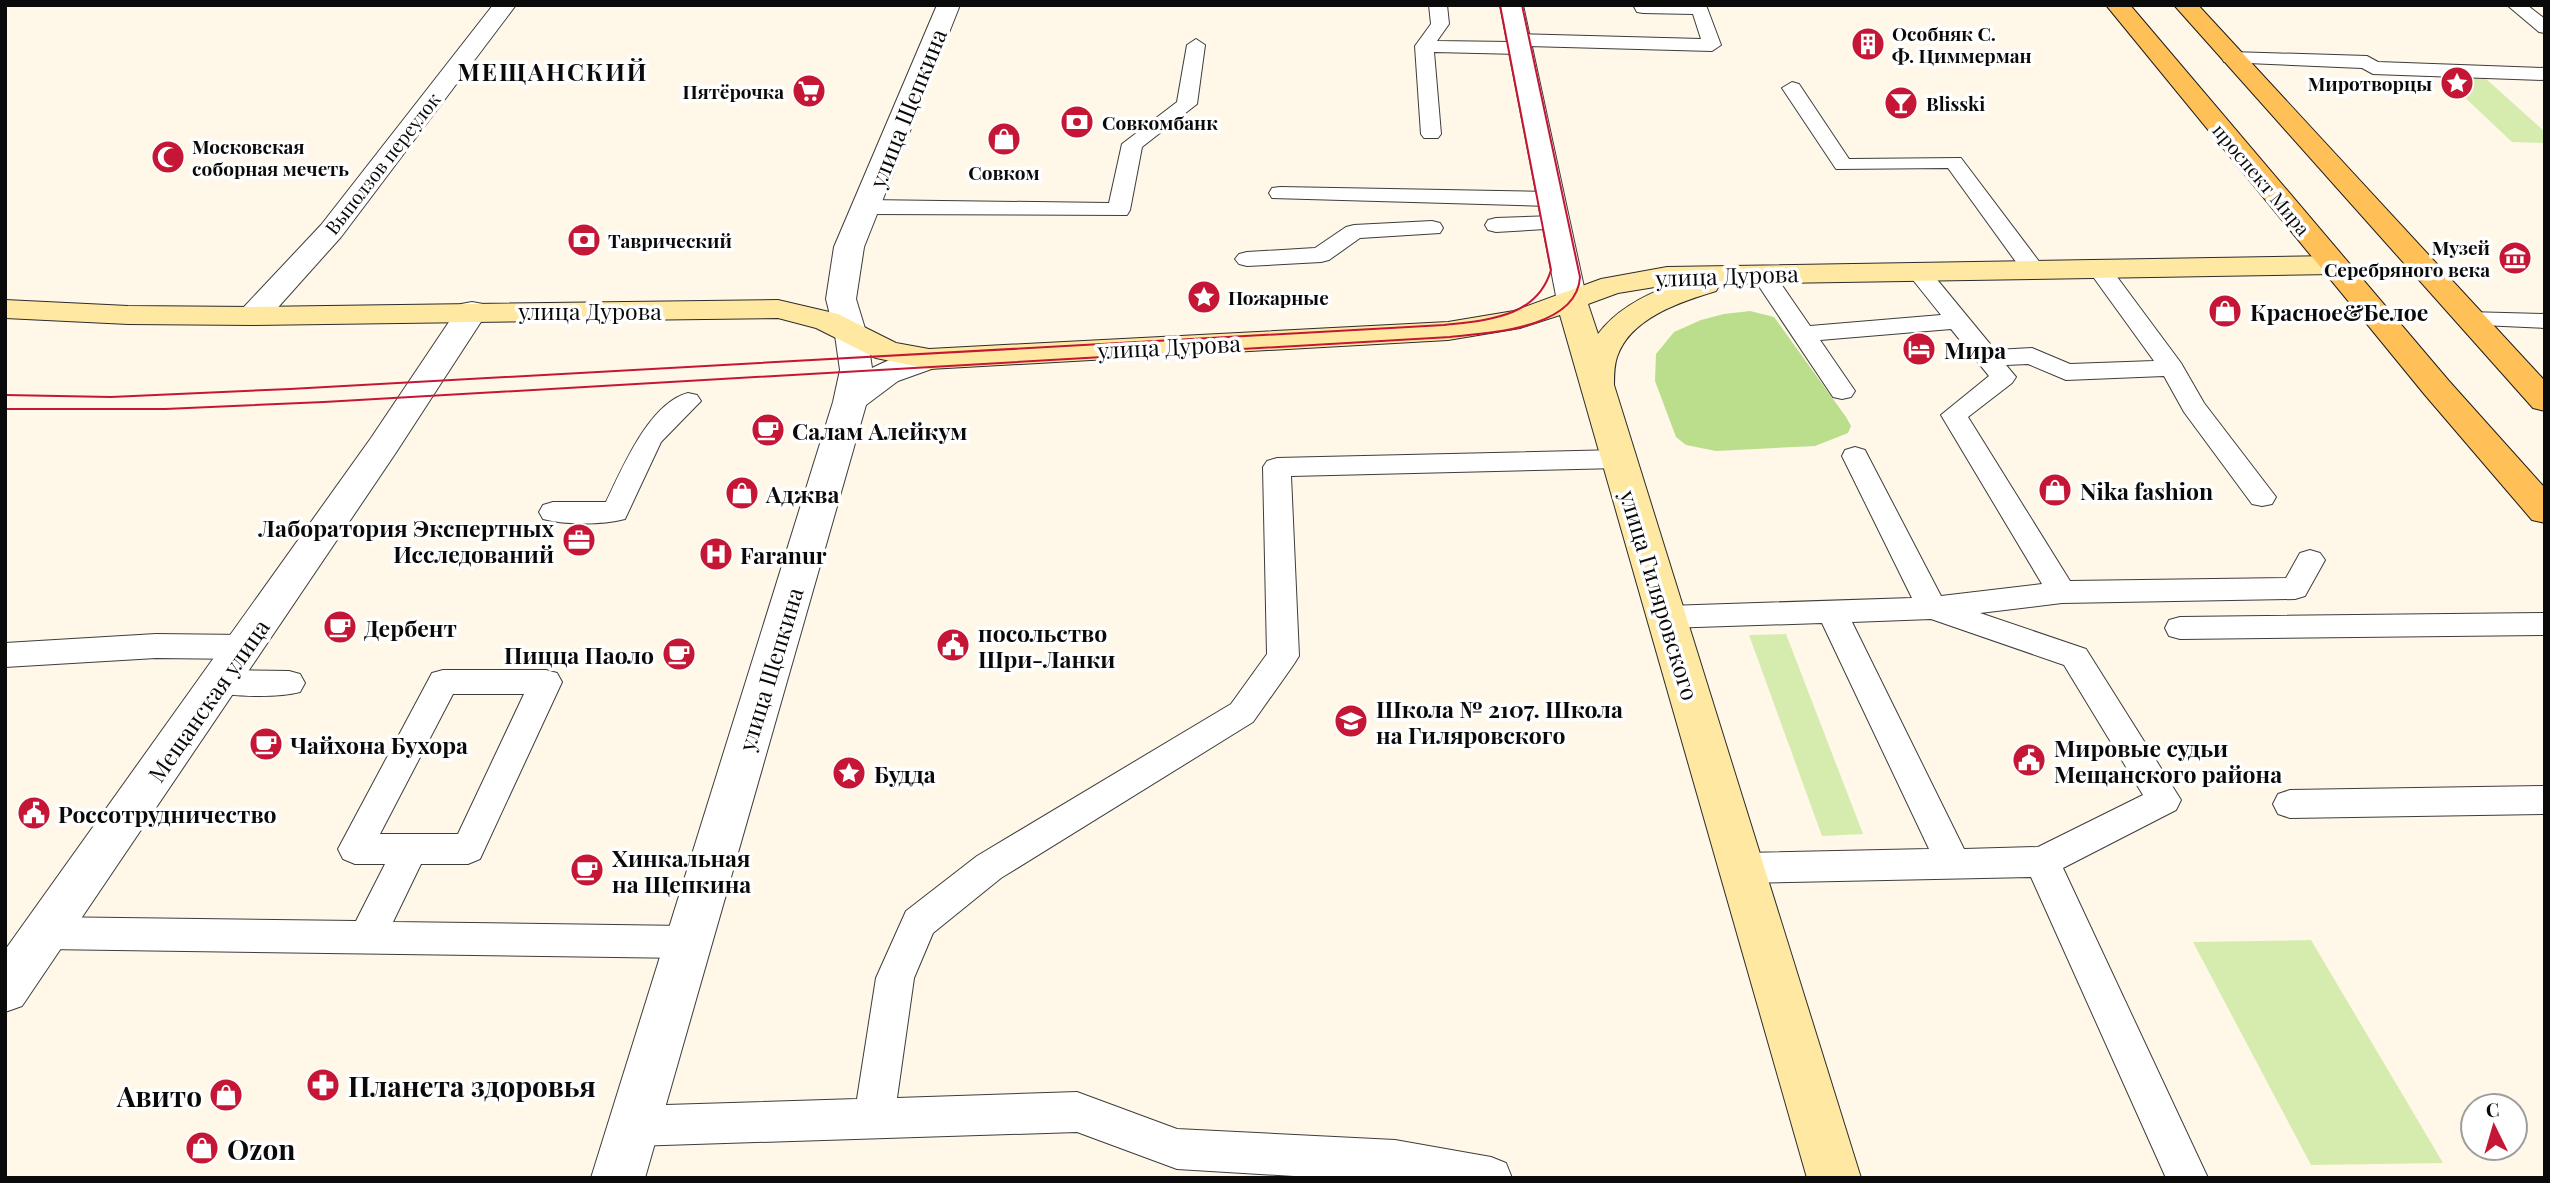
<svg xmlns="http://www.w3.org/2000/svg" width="2550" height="1183" font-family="'Playfair Display',serif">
<rect width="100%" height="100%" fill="#fff7e7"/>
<g fill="#d6ecae">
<polygon points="2441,75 2484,77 2545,132 2545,143 2512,142"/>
<polygon points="1786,634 1863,834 1822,836 1749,635"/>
<polygon points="2311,940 2443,1163 2311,1165 2193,942"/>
</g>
<polygon fill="#bbde8c" points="1750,311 1774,317 1846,417 1851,426 1848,433 1815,446 1716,451 1686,445 1676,437 1655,381 1656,354 1674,332 1701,320 1724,314"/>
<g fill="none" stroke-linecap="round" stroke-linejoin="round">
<defs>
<g id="service">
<polygon points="1429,5 1447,5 1449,24 1437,41 1510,42 1511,36 1518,34 1701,39 1693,14 1643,13 1637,12 1633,5 1706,5 1721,45 1712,51 1528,46 1527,52 1520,54 1434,52 1441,134 1438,138 1424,138 1421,134 1415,46 1431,24"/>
<polygon points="2507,5 2527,5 2545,19 2545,33 2539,32"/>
<polygon points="1196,39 1205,45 1197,104 1142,147 1130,210 1127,215 866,214 858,212 855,207 858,202 866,200 1109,203 1122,144 1177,102 1187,45"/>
<polygon points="2231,52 2367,56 2378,62 2545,68 2545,80 2373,74 2362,68 2224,62 2222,58 2224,54"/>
<polygon points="1792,82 1799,84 1849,159 1961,158 2044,268 2040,273 2024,273 1948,168 1836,169 1782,88"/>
<polygon points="1280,187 1550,192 1558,194 1561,199 1558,204 1550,206 1272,198 1269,193 1272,188"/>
<polygon points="1555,216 1563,218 1566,223 1563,228 1496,232 1488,230 1485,225 1488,220 1496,218"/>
<polygon points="1432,221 1440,223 1443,228 1440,233 1360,238 1329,260 1321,262 1247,266 1239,264 1235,259 1239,254 1247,252 1315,248 1346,227 1354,225"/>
<path d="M 2098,260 L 2106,262 L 2181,363 L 2204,403 L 2276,497 L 2272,504 L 2262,506 L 2252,504 L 2184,412 L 2164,376 L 2066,380 L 2028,364 L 2006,365 L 2016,377 L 2012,383 L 1968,417 L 2070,581 L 2286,578 L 2300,553 L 2310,550 L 2320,553 L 2325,560 L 2305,596 L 2295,599 L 2062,603 L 1980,613 L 2086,649 L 2181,800 L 2176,810 L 2063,868 L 2208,1178 L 2166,1178 L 2031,877 L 1742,883 L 1729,879 L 1724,868 L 1729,857 L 1742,853 L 1929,849 L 1822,623 L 1667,628 L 1656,625 L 1652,617 L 1656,609 L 1667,606 L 1912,598 L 1842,456 L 1845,450 L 1855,447 L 1865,450 L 1868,456 L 1941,596 L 2042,584 L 1941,415 L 1989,376 L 1951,329 L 1820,340 L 1855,391 L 1851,397 L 1842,399 L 1833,397 L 1750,273 L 1754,268 L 1770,268 L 1810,326 L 1941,315 L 1905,270 L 1909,265 L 1925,265 L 1995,350 L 2032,348 L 2070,364 L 2154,361 L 2086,267 L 2090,262 ZM 1931,619 L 2064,665 L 2143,795 L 2038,847 L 1964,849 L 1852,622 Z"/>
<polygon points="2468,312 2545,314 2545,328 2459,324 2456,319 2459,314"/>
<path d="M 688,393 L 697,395 L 701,401 L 661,442 L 625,519 C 602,525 566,525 543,519 L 539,512 L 543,505 L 553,502 L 606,502 C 622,469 649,403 688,393 Z"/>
<polygon points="1619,450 1629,453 1633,459 1629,465 1619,468 1291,476 1299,656 1294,664 1253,722 1001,878 933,933 914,978 897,1098 1077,1092 1177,1129 1395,1140 1491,1157 1506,1163 1512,1178 1326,1178 1177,1169 1077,1132 633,1146 619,1140 613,1126 619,1112 633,1106 857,1099 876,978 906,911 977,856 1231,704 1267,654 1263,467 1267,461 1277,458"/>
<polygon points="2545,613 2545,635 2180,639 2169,636 2165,628 2169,620 2180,617"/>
<polygon points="156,634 244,635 255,639 259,647 255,655 244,659 156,658 5,667 5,643"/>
<path d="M 220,670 L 289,671 L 300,674 L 305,683 L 300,692 C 278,698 231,697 209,691 L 204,682 L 209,673 Z"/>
<path d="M 443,670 L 546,670 L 557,673 L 562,682 L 480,859 L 468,864 L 421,864 L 393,922 L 686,926 L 699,930 L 704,942 L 699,954 L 686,958 L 45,949 L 32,945 L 27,933 L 32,921 L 45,917 L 356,921 L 385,864 L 355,864 L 343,859 L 338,849 L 432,673 ZM 453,694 L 524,694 L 458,834 L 380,834 Z"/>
<polygon points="2545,786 2545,814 2290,818 2278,814 2273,804 2278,794 2290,790"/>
</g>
<g id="minor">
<polygon points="493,5 516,5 341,237 264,323 253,325 242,323 237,316 242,309 321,225"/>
<polygon points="472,302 483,304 488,311 395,454 22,1006 5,1012 5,950 371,438 461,304"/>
</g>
<g id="tertiary">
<path d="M 937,5 L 960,5 L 864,247 L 856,299 L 867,335 L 872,368 C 892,358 918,346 940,352 L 945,359 L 940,366 L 898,381 L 866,405 L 645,1178 L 591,1178 L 833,402 L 840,370 L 835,335 L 826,299 L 834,247 Z"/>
<polygon points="1500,5 1523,5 1587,301 1583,308 1572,310 1561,308 1557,301"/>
</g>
<path id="secondary" d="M 2334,256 L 2345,259 L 2349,265 L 2345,271 L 2334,274 L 1720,284 L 1716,291 C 1680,302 1630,318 1617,357 C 1614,366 1614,376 1614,385 L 1861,1178 L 1807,1178 L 1560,315 L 1520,328 L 1448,340 L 929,369 L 876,358 L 816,328 L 778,318 L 253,325 L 128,324 L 5,318 L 5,300 L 128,306 L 253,307 L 778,300 L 838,314 L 896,343 L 929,349 L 1448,322 L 1514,311 L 1601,279 L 1667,267 ZM 1667,285 L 1673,285 C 1644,295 1617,309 1598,334 L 1588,304 L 1618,293 Z"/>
<g id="primary">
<polygon points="2106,5 2130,5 2449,381 2545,488 2545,523 2532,520 2425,395"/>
<polygon points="2174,5 2198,5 2545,381 2545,411 2533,408"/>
</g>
</defs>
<use href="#service" stroke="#3d3d3d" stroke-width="2"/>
<use href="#minor" stroke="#3d3d3d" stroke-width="2"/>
<use href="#tertiary" stroke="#3d3d3d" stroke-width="2"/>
<use href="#secondary" stroke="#2c2c2c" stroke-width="2"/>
<use href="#primary" stroke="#1b1b1b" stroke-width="2"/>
<use href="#service" fill="#fff" fill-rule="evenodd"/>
<use href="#minor" fill="#fff" fill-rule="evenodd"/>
<use href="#tertiary" fill="#fff" fill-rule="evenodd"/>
<use href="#secondary" fill="#ffe9a2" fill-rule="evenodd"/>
<use href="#primary" fill="#ffc157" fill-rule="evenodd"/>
<g stroke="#c51735" stroke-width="2">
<path d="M 5,395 L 111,397 L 290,389 L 1444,325 C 1487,320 1537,318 1551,270 L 1500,5"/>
<path d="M 5,409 L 165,409 L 324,402 L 1450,337 C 1488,333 1577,329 1580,277 L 1522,5"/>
</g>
</g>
<defs>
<symbol id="building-disc" viewBox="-11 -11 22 22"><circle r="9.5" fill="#c51735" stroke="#fff"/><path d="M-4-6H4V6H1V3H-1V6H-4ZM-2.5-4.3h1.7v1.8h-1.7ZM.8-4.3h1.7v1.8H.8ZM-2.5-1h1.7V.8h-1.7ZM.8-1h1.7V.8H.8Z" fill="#fff"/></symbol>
<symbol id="sight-disc" viewBox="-11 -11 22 22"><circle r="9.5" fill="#c51735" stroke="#fff"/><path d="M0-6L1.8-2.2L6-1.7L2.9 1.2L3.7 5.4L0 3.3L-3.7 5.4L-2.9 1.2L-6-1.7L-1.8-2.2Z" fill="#fff"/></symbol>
<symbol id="supermarket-disc" viewBox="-11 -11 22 22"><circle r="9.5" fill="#c51735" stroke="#fff"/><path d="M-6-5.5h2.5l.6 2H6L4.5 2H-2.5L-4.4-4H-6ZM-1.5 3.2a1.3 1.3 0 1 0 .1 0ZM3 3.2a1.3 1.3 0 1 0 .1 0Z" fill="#fff"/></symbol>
<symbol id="bar-disc" viewBox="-11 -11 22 22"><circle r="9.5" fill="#c51735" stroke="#fff"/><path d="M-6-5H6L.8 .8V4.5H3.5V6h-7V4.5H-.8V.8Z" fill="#fff"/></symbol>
<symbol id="bank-disc" viewBox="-11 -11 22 22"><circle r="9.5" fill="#c51735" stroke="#fff"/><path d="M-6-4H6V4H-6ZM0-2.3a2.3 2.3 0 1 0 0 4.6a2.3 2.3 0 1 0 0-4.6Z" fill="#fff"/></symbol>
<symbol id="shop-disc" viewBox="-11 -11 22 22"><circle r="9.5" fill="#c51735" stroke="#fff"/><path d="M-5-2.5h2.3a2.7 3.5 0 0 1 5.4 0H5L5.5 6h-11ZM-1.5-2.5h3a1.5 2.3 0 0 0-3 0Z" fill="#fff"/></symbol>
<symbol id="mosque-disc" viewBox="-11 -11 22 22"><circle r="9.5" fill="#c51735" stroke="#fff"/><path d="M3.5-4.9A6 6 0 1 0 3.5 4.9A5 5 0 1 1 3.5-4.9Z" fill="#fff"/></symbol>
<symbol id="museum-disc" viewBox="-11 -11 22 22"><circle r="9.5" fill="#c51735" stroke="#fff"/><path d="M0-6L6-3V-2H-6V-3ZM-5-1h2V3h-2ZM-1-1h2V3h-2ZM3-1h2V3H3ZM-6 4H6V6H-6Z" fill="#fff"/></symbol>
<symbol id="hotel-disc" viewBox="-11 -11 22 22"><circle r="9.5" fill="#c51735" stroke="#fff"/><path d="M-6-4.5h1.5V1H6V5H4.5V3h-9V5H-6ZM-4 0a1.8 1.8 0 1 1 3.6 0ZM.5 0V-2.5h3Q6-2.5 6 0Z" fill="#fff"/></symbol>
<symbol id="cafe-disc" viewBox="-11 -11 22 22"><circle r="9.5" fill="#c51735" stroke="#fff"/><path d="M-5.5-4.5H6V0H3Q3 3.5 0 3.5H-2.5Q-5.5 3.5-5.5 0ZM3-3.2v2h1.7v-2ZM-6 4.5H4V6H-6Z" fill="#fff"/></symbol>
<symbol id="office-disc" viewBox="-11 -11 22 22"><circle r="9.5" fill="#c51735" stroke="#fff"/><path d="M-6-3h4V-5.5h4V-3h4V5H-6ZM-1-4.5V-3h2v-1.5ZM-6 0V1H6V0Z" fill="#fff"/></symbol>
<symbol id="hospital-disc" viewBox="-11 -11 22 22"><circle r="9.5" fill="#c51735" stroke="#fff"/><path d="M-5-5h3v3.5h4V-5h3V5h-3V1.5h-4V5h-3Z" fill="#fff"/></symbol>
<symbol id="civic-disc" viewBox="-11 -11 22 22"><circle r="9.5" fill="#c51735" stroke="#fff"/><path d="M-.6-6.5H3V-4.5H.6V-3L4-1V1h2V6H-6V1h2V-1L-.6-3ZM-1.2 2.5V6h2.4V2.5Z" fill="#fff"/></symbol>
<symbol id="school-disc" viewBox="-11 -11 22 22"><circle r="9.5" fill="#c51735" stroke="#fff"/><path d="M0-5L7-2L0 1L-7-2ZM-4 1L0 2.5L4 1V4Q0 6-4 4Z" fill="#fff"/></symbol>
<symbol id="pharmacy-disc" viewBox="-11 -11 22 22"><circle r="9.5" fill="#c51735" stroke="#fff"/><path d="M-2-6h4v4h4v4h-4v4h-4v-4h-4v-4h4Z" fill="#fff"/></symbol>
</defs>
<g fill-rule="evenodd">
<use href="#building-disc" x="1849" y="25" width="38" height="38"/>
<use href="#sight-disc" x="2438" y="64" width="38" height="38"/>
<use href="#supermarket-disc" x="790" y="72" width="38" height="38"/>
<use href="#bar-disc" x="1882" y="84" width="38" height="38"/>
<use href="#bank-disc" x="1058" y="103" width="38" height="38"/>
<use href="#shop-disc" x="985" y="120" width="38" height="38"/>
<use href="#mosque-disc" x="149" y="138" width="38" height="38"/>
<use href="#bank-disc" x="565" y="221" width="38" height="38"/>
<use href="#museum-disc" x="2496" y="239" width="38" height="38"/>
<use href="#sight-disc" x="1185" y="278" width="38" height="38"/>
<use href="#shop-disc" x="2206" y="292" width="38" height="38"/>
<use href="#hotel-disc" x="1900" y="330" width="38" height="38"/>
<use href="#cafe-disc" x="749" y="411" width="38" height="38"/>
<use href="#shop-disc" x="2036" y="471" width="38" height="38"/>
<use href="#shop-disc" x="723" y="474" width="38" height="38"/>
<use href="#office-disc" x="560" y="521" width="38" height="38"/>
<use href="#hospital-disc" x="697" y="535" width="38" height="38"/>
<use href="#cafe-disc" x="321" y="608" width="38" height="38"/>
<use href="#civic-disc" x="934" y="626" width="38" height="38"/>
<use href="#cafe-disc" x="660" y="635" width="38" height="38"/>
<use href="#school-disc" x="1332" y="702" width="38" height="38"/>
<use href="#cafe-disc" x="247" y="725" width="38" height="38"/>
<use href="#civic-disc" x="2010" y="741" width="38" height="38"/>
<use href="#sight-disc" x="830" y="754" width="38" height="38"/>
<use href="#civic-disc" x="15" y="794" width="38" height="38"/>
<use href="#cafe-disc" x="568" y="851" width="38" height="38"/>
<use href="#pharmacy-disc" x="304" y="1066" width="38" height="38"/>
<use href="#shop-disc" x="207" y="1076" width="38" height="38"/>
<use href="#shop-disc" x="183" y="1129" width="38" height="38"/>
</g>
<g text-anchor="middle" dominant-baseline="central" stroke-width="7" stroke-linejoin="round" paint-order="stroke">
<g font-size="19" font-weight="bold" fill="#0a0a0a" stroke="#fff" text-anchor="start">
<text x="1892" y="33">Особняк С.<tspan x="1892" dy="22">Ф. Циммерман</tspan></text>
<text x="2432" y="83" text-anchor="end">Миротворцы</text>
<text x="784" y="91" text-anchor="end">Пятёрочка</text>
<text x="1926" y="103">Blisski</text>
<text x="1102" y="122">Совкомбанк</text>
<text x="192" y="146">Московская<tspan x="192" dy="22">соборная мечеть</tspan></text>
<text x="1004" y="172" text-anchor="middle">Совком</text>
<text x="608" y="240">Таврический</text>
<text x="2490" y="247" text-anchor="end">Музей<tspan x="2490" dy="22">Серебряного века</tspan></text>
<text x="1228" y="297">Пожарные</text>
</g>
<g font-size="19" fill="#0a0a0a" stroke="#fff">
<text transform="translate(382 163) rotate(-52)">Выползов переулок</text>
<text transform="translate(2262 179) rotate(50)">проспект Мира</text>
</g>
<g font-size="23" fill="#0a0a0a" stroke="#fff">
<text transform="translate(907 108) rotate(-68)">улица Щепкина</text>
<text transform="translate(1727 275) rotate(-2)">улица Дурова</text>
<text x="590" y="310">улица Дурова</text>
<text transform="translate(1169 346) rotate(-3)">улица Дурова</text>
<text transform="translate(1660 595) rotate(73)">улица Гиляровского</text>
<text transform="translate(770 669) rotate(-73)">улица Щепкина</text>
<text transform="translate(208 700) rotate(-55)">Мещанская улица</text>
</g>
<g font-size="23" font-weight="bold" fill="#0a0a0a" stroke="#fff" text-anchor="start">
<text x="2250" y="311">Красное&amp;Белое</text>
<text x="1944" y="349">Мира</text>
<text x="792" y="430">Салам Алейкум</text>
<text x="2080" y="490">Nika fashion</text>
<text x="766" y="493">Аджва</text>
<text x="554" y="527" text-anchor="end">Лаборатория Экспертных<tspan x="554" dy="26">Исследований</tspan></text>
<text x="740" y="554">Faranur</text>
<text x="364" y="627">Дербент</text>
<text x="978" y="632">посольство<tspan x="978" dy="26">Шри-Ланки</tspan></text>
<text x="654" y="654" text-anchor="end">Пицца Паоло</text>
<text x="1376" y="708">Школа № 2107. Школа<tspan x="1376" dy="26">на Гиляровского</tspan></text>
<text x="290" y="744">Чайхона Бухора</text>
<text x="2054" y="747">Мировые судьи<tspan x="2054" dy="26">Мещанского района</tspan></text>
<text x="874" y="773">Будда</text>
<text x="58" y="813">Россотрудничество</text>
<text x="612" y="857">Хинкальная<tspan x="612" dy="26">на Щепкина</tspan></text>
</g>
<g font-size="24" font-weight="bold" letter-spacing="2" fill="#0a0a0a" stroke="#fff">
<text x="553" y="71">МЕЩАНСКИЙ</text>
</g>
<g font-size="28" font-weight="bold" fill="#0a0a0a" stroke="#fff" text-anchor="start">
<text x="348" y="1085">Планета здоровья</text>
<text x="202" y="1095" text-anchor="end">Авито</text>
<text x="227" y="1148">Ozon</text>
</g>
</g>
<rect width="2550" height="1183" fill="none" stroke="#0a0a0a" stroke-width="14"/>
<g transform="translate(2494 1127) rotate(355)"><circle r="33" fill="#ffffff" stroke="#9d9d9d" stroke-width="2"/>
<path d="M0-5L12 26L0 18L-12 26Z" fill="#c51735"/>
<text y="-10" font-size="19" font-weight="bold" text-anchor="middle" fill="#0a0a0a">С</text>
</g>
</svg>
